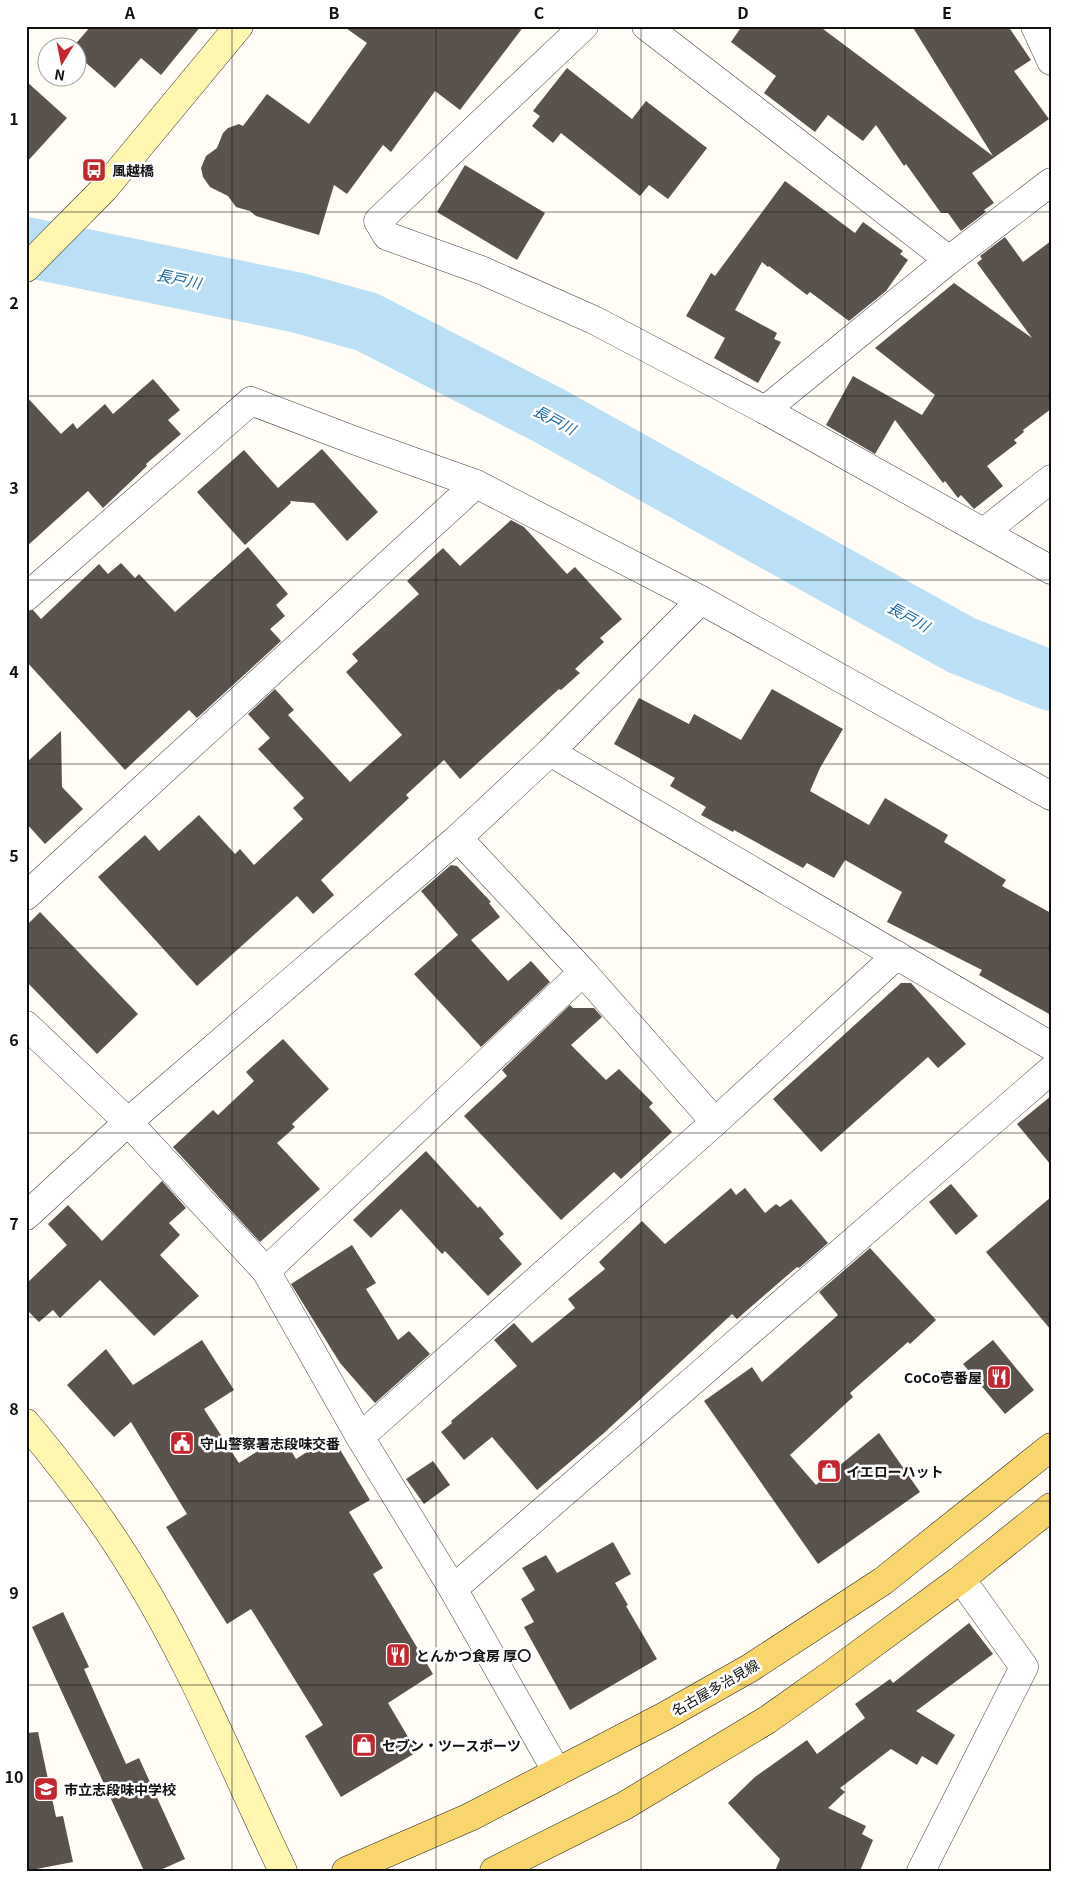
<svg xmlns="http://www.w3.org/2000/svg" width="1077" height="1897" font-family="Georgia,'Noto Sans JP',serif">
<rect width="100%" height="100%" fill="#fffdf5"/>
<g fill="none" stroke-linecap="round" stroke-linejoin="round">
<polyline stroke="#b9e0f7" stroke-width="60" points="26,247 299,303 367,322 548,415 961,645 1051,681"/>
</g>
<g fill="#5a524d">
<polygon points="91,26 201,26 161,75 141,58 115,88 78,56 78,48 72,48"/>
<polygon points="343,26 524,26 460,110 435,91 391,152 383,145 347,194 334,185 319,235 256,216 250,211 236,207 228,196 210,187 203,177 201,168 206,156 217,148 223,133 228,128 239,124 243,126 267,94 309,124 367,43"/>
<polygon points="742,26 819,26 993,156 912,26 1008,26 1031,60 1014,71 1049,119 972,173 994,203 984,210 986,212 961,231 948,213 941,213 906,164 904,166 876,125 863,141 828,115 815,132 764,93 776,76 731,42"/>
<polygon points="567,68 632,119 646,101 707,148 668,199 649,185 640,196 561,133 553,143 532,126 540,116 533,111"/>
<polygon points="26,81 67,118 26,163"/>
<polygon points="465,165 545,213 517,260 437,212"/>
<polygon points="785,181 855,233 863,222 903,251 900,254 908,260 886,291 849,321 810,292 807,295 769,266 768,267 762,262 735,310 777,333 774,339 781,342 758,383 714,358 725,338 686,316 711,273 715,276"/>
<polygon points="1005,237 1023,262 1051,241 1051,409 1023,430 1024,432 1014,440 1017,443 987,466 1003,486 974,509 961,495 958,498 945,481 943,483 895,420 875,454 826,425 853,376 922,415 935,395 875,348 954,283 1032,338 977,263 982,259 980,256"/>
<polygon points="153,379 180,410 168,420 181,434 146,464 147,466 103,508 88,491 26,547 26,396 61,434 73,423 77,429 105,404 113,414"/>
<polygon points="322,449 378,512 347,541 314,503 290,501 291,503 245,545 197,492 244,450 278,488"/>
<polygon points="511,520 524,527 567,574 575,567 622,619 600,638 604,642 575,669 580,673 561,690 559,689 460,779 444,760 406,795 409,798 321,880 334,895 313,914 297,896 197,986 98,877 145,835 159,851 199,815 235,854 240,849 254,865 303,819 293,808 304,798 258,749 270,738 248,714 275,689 294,710 288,715 350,782 402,735 346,672 358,661 352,654 419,594 407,581 443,548 460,566"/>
<polygon points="248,547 288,594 276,605 285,616 270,629 281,641 197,718 189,710 125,770 26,661 26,612 33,610 41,619 99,564 108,574 121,563 135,578 139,574 175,612"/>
<polygon points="772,689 843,729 820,768 810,791 869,825 885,798 948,835 944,842 1006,880 1002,886 1051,913 1051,1015 979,975 982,970 887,922 902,892 845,860 834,878 807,863 803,868 734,830 733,832 701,815 706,807 670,786 675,778 614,744 639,698 689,724 694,714 741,740"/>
<polygon points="61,731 62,787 83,809 45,844 26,823 26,763"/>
<polygon points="451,865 457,866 491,902 489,903 500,917 471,940 508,981 531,961 550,982 481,1047 414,974 458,935 421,891"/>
<polygon points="40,912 138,1014 97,1054 26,981 26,926"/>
<polygon points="901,983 911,983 966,1044 938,1068 928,1057 821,1152 773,1099"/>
<polygon points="570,1005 573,1008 594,1008 602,1017 571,1045 606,1080 619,1069 653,1103 649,1107 672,1132 621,1179 614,1172 561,1220 464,1116 507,1076 502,1070"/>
<polygon points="283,1039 329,1089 292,1124 295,1127 277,1143 320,1189 260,1242 173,1147 213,1110 218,1115 254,1081 246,1072"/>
<polygon points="1051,1096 1051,1165 1017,1124"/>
<polygon points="426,1151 478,1208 480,1206 504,1234 499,1238 522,1264 488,1296 445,1251 442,1254 401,1209 371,1238 353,1220"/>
<polygon points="162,1181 186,1208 169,1223 180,1235 160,1255 199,1296 154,1336 100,1280 60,1318 53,1310 39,1322 26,1309 26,1284 67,1245 48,1224 68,1205 102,1241"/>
<polygon points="951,1184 978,1216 956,1235 929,1202"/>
<polygon points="731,1188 736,1195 745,1188 765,1213 776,1204 780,1207 791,1199 828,1243 799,1268 797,1267 737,1319 732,1314 604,1433 537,1490 492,1437 464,1460 441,1432 452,1423 451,1421 517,1366 494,1340 514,1323 532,1343 575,1308 568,1299 605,1269 599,1262 642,1221 665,1244"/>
<polygon points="1051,1197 1051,1330 986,1252"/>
<polygon points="352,1245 376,1283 366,1289 398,1340 409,1331 430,1354 375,1403 340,1363 291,1284"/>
<polygon points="870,1248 936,1320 910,1344 908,1342 850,1393 853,1397 790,1455 816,1485 879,1433 920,1492 818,1564 704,1401 752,1367 762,1382 838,1315 819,1292"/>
<polygon points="202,1340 234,1390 204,1409 239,1463 282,1436 296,1459 332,1436 370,1500 349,1512 383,1568 373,1574 433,1674 388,1703 417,1752 341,1797 305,1736 323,1725 251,1609 227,1624 166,1527 187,1514 131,1422 114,1437 67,1385 106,1349 133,1385"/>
<polygon points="993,1340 1034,1390 1005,1414 963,1364"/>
<polygon points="433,1461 450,1485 424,1504 406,1479"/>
<polygon points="613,1542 631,1574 615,1583 628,1605 626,1606 657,1659 570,1710 524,1627 534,1622 521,1599 535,1590 522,1568 546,1555 557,1573"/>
<polygon points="63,1612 89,1667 84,1669 126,1764 139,1758 185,1859 158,1871 144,1871 32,1627"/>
<polygon points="969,1623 993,1654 916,1711 955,1735 937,1765 922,1756 917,1765 891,1749 840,1788 845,1792 828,1808 866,1826 862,1834 873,1840 860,1871 775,1871 780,1859 728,1803 755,1777 807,1740 817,1754 865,1718 855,1704 890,1679 893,1683"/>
<polygon points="38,1732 56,1817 63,1816 73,1862 26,1871 26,1733"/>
</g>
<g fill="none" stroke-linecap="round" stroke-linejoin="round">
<defs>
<g id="street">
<polyline points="584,26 378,221 387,236 481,270 594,320 765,410 1051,570"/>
<polyline points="646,26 949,260"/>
<polyline points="1035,26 1051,61"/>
<polyline points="765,410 949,260 1051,182"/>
<polyline points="984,532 1051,479"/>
<polyline points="26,597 251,401 356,441 476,484 701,600 1051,796"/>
<polyline points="550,752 1051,1046"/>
<polyline points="458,838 583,972 715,1122"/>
<polyline points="26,896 476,484"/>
<polyline points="26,1025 128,1122 266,1271 360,1437 453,1589 557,1772"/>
<polyline points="26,1216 128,1122 458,838 550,752 701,600"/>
<polyline points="266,1271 583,972"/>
<polyline points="360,1437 715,1122 897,955"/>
<polyline points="453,1589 1051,1070"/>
<polyline points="921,1871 1024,1667 961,1579"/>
</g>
<g id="secondary">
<polyline points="26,268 104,189 239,26"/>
<path d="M 26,1423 C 66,1471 105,1522 137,1576 C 194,1669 235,1772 283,1871"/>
</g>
<g id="primary">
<polyline points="346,1871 470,1817 665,1716 750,1668 883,1581 1051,1447"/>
<polyline points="494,1871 624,1806 767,1720 832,1674 961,1579 1051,1507"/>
</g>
</defs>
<use href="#street" stroke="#444" stroke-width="29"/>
<use href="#secondary" stroke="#333" stroke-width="29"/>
<use href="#primary" stroke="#222" stroke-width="29"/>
<use href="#street" stroke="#fff" stroke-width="28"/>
<use href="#secondary" stroke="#fff6b0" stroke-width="28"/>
<use href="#primary" stroke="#f9d66b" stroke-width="28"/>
</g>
<path fill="none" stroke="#111" stroke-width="1" stroke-opacity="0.55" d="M 232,26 L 232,1871M 436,26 L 436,1871M 641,26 L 641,1871M 845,26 L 845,1871M 26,212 L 1051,212M 26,396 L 1051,396M 26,580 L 1051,580M 26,764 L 1051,764M 26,948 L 1051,948M 26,1133 L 1051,1133M 26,1317 L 1051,1317M 26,1501 L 1051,1501M 26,1685 L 1051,1685"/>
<defs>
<symbol id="bus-square" viewBox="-11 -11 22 22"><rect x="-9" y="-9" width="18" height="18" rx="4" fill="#c4262e" stroke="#fff"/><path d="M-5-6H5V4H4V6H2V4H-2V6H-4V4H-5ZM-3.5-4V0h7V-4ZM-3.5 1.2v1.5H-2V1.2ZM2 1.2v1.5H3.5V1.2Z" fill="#fff"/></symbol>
<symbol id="restaurant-square" viewBox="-11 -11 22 22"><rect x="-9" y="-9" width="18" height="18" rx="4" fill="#c4262e" stroke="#fff"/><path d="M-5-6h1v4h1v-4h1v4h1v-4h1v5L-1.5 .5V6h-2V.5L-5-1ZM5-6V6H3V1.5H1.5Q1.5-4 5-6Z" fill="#fff"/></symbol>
<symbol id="civic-square" viewBox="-11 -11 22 22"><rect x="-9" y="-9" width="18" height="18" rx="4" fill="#c4262e" stroke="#fff"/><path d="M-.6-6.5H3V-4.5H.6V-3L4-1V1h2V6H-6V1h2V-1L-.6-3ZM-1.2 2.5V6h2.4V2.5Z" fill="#fff"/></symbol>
<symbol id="shop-square" viewBox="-11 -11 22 22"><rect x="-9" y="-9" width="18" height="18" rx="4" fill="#c4262e" stroke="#fff"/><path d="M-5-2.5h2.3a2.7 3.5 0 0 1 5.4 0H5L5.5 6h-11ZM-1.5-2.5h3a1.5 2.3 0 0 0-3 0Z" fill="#fff"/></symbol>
<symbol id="school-square" viewBox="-11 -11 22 22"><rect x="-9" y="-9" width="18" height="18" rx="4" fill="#c4262e" stroke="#fff"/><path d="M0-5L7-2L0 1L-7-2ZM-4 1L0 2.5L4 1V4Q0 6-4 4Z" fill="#fff"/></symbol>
</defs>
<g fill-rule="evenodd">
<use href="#bus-square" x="80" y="156" width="28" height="28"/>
<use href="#restaurant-square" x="985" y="1363" width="28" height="28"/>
<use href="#civic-square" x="168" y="1429" width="28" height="28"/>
<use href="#shop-square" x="815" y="1457" width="28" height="28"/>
<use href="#restaurant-square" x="384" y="1641" width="28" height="28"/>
<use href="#shop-square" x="350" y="1731" width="28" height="28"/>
<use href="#school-square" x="32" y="1775" width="28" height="28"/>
</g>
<g text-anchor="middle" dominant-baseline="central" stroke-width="5" stroke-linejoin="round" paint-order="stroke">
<g font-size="14" font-weight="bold" fill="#111" stroke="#fff" text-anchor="start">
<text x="112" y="170">風越橋</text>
<text x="982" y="1377" text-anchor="end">CoCo壱番屋</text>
<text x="200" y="1443">守山警察署志段味交番</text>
<text x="846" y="1471">イエローハット</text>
<text x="416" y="1655">とんかつ食房 厚〇</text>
<text x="382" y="1745">セブン・ツースポーツ</text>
<text x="64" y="1789">市立志段味中学校</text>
</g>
<g font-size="14" fill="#111" stroke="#fff">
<text transform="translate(715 1687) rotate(-30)">名古屋多治見線</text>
</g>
<g font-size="15" font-style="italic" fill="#1768a6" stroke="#fff">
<text transform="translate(179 278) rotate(12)">長戸川</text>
<text transform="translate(555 419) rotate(28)">長戸川</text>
<text transform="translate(909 616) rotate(29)">長戸川</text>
</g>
</g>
<rect width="1077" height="1897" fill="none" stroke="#ffffff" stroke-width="55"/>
<g transform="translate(62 62) rotate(190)"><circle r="24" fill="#ffffff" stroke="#a0a0a0"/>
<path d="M0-4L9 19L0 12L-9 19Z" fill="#c4262e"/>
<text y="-8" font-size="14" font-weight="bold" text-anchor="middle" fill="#111111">N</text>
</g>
<rect x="28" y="28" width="1022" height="1842" fill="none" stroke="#111" stroke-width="2"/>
<g font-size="16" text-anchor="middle" font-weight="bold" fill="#111">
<text x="130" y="19">A</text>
<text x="334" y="19">B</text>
<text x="539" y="19">C</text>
<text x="743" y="19">D</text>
<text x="947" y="19">E</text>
<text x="14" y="125">1</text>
<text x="14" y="309">2</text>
<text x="14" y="494">3</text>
<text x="14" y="678">4</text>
<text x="14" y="862">5</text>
<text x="14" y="1046">6</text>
<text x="14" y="1230">7</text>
<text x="14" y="1415">8</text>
<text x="14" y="1599">9</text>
<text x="14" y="1783">10</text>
</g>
</svg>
